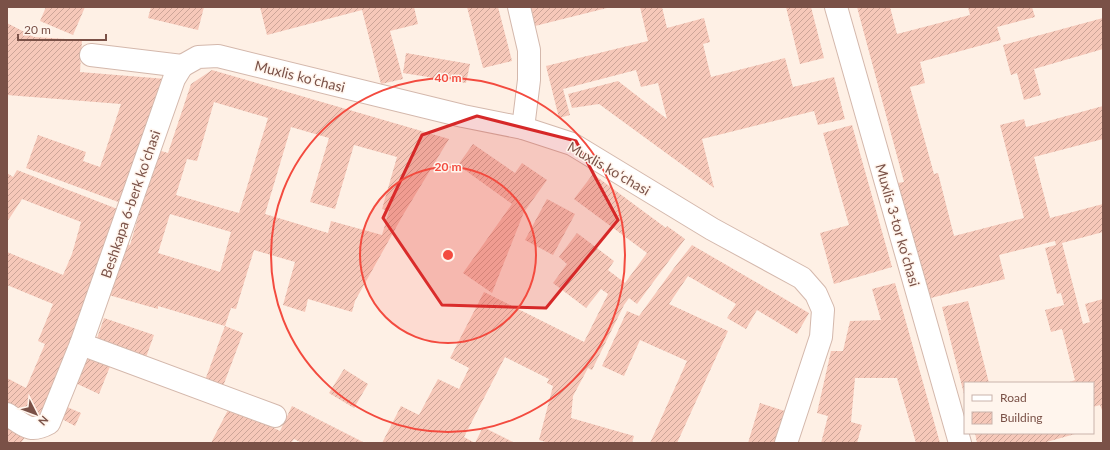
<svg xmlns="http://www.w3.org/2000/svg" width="1110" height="450" font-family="Lato,sans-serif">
<defs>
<pattern id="building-hatch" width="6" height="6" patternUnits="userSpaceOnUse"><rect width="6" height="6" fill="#f6c8b9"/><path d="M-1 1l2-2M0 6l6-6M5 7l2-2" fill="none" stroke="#cca598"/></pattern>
</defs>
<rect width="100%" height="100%" fill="#fef0e5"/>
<g fill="url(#building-hatch)" fill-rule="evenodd">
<polygon points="46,7 85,7 73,35 40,21"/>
<polygon points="151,7 204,7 198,30 148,18"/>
<polygon points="260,7 414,7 418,24 390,31 403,79 381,84 362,10 267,35"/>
<polygon points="467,7 498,7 512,61 483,68"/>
<polygon points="531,7 607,7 607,8 535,26"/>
<polygon points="640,7 662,7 667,28 704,18 710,42 703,44 711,77 785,58 793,87 834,77 845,119 818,125 814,111 702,139 714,188 599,104 572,108 568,94 618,81 667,119 658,83 641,87 636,70 563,89 570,115 559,118 546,66 648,41"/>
<polygon points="786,7 811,7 824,58 800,64"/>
<polygon points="857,7 890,7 897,34 970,15 968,7 1032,7 1035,17 997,27 1001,40 920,62 925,83 910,87 934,174 938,173 954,236 1024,218 1000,125 1024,119 1026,127 1103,106 1103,139 1034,157 1050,218 1103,204 1103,232 1062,243 1083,324 1090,322 1085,304 1103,299 1103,409 1102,410 1100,405 1093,407 1093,383 1067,383 1075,380 1062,329 1051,332 1045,310 1064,305 1061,293 1057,294 1045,248 1056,245 1055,241 999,255 1005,279 927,299 897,183 904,182"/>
<polygon points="1103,18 1103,49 1034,69 1041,95 1024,100 1017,73 1011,75 1003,45"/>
<polygon points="7,23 34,37 82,40 80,72 166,79 121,203 26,168 38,135 86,152 83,161 100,167 121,104 7,95"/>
<polygon points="406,53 470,64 466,83 403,73"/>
<path d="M 212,70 L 449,139 L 403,215 L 355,301 L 352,312 L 308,299 L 305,312 L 283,305 L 295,262 L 254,250 L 236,309 L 231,308 L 225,326 L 243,333 L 222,389 L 204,383 L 225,326 L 158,306 L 158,309 L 105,294 L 121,242 L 130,245 L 158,150 L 168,153 L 191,84 ZM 214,102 L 268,118 L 239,213 L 176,195 L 187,159 L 197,161 ZM 291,127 L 329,138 L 310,202 L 335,209 L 354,145 L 397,157 L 382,209 L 389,211 L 382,235 L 331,221 L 328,233 L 265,214 ZM 170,214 L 231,232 L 220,272 L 158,253 Z"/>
<polygon points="852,125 892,267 834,284 820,233 849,225 823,133"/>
<polygon points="473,144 515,173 522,163 547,180 524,212 492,293 463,273 512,204 458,165"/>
<polygon points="17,170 120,210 94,288 38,423 7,409 7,378 26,388 45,344 38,341 53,304 7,285 7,252 63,275 72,254 81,222 22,199 7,222 7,173 13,177"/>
<polygon points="593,174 666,228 667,226 685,239 637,304 629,298 624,305 592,370 588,368 573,396 571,418 634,436 632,443 549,443 539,440 553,386 547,383 549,379 505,357 464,437 475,443 483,427 515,443 382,443 401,406 419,415 438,379 459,389 469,368 450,358 484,292 584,342 608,294 601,289 586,308 553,283 567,264 559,257 577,233 614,261 608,270 625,283 647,253 574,199"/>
<polygon points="547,199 575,214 553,255 525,240"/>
<polygon points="692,245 809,313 797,334 757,310 746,329 727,318 736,304 688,276 669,304 728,331 677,443 650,443 687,361 640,340 624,376 602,366 627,311 639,316 674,268"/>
<polygon points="895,283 940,443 916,443 897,378 855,378 851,422 862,425 857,443 821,443 828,416 817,413 831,351 843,351 850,321 881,320 872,289"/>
<polygon points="968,301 989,383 965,383 964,394 942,307"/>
<polygon points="104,318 154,335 145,360 95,344"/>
<polygon points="84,352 111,364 99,394 71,381"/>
<polygon points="344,369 368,384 354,408 329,393"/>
<polygon points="760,403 791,413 782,443 748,443"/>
<polygon points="230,406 280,431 292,406 365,443 302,443 294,439 291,443 211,443"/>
<polygon points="67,407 81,413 75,426 62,419"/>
<polygon points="7,421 27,434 21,443 7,443"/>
<polygon points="975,433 1075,433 1075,434 1043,443 977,443"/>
</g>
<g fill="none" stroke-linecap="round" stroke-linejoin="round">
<defs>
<g id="minor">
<polyline points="519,7 529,50 529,80 523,128"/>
<polyline points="836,7 960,443"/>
<polyline points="91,55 182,66"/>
<polyline points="182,66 198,57 218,56 463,116 523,128 572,144 712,229 802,278 816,294 823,310 821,337 786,443"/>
<polyline points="182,66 174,79 81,344 275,416"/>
<path d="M 7,414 C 24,425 29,434 49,423 L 81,344"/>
</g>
</defs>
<use href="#minor" stroke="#d4b8ac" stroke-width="24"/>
<use href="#minor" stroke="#fff" stroke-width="22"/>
</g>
<path fill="#d62828" fill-opacity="0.2" stroke="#d62828" stroke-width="3" stroke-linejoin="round" d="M 477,116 L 576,141 L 618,220 L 546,308 L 442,305 L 383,218 L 422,135 Z"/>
<circle cx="448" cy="255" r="88" fill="#f34b3f" fill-opacity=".12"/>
<g fill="none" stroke="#f34b3f" stroke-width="2">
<circle cx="448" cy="255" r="88"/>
<circle cx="448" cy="255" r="177"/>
</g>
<g text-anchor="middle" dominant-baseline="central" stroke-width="3" stroke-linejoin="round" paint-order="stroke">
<g font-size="14" fill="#7a5147" stroke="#fff5ed">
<text transform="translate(300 76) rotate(14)">Muxlis koʻchasi</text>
<text transform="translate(609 168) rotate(30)">Muxlis koʻchasi</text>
<text transform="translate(130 204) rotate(-71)">Beshkapa 6-berk koʻchasi</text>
<text transform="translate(898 225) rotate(74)">Muxlis 3-tor koʻchasi</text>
</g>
</g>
<circle cx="448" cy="255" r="6" fill="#f34b3f" stroke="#fff5ed" stroke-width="2"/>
<g font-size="12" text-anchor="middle" font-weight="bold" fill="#f34b3f" stroke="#fff5ed" stroke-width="3" stroke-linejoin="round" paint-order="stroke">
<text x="448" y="82">40 m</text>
<text x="448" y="171">20 m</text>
</g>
<rect width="1110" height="450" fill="none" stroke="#7a5147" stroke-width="16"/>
<rect x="964" y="382" width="130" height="52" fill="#fff5ed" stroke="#cab3ab"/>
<rect x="972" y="395" width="20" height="6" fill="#ffffff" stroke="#cab3ab"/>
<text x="1000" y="402" font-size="12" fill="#7a5147">Road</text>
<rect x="972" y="412" width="20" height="12" fill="url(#building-hatch)" stroke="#cab3ab"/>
<text x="1000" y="422" font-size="12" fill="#7a5147">Building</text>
<g transform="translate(36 414) rotate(132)" stroke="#fff5ed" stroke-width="3" paint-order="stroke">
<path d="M0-3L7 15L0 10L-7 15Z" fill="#7a5147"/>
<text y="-6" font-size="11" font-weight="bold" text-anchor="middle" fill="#7a5147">N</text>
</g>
<path d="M18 34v6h88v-6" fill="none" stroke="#7a5147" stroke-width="2"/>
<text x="24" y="34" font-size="12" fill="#7a5147" stroke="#fff5ed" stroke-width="3" paint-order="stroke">20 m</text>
</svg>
